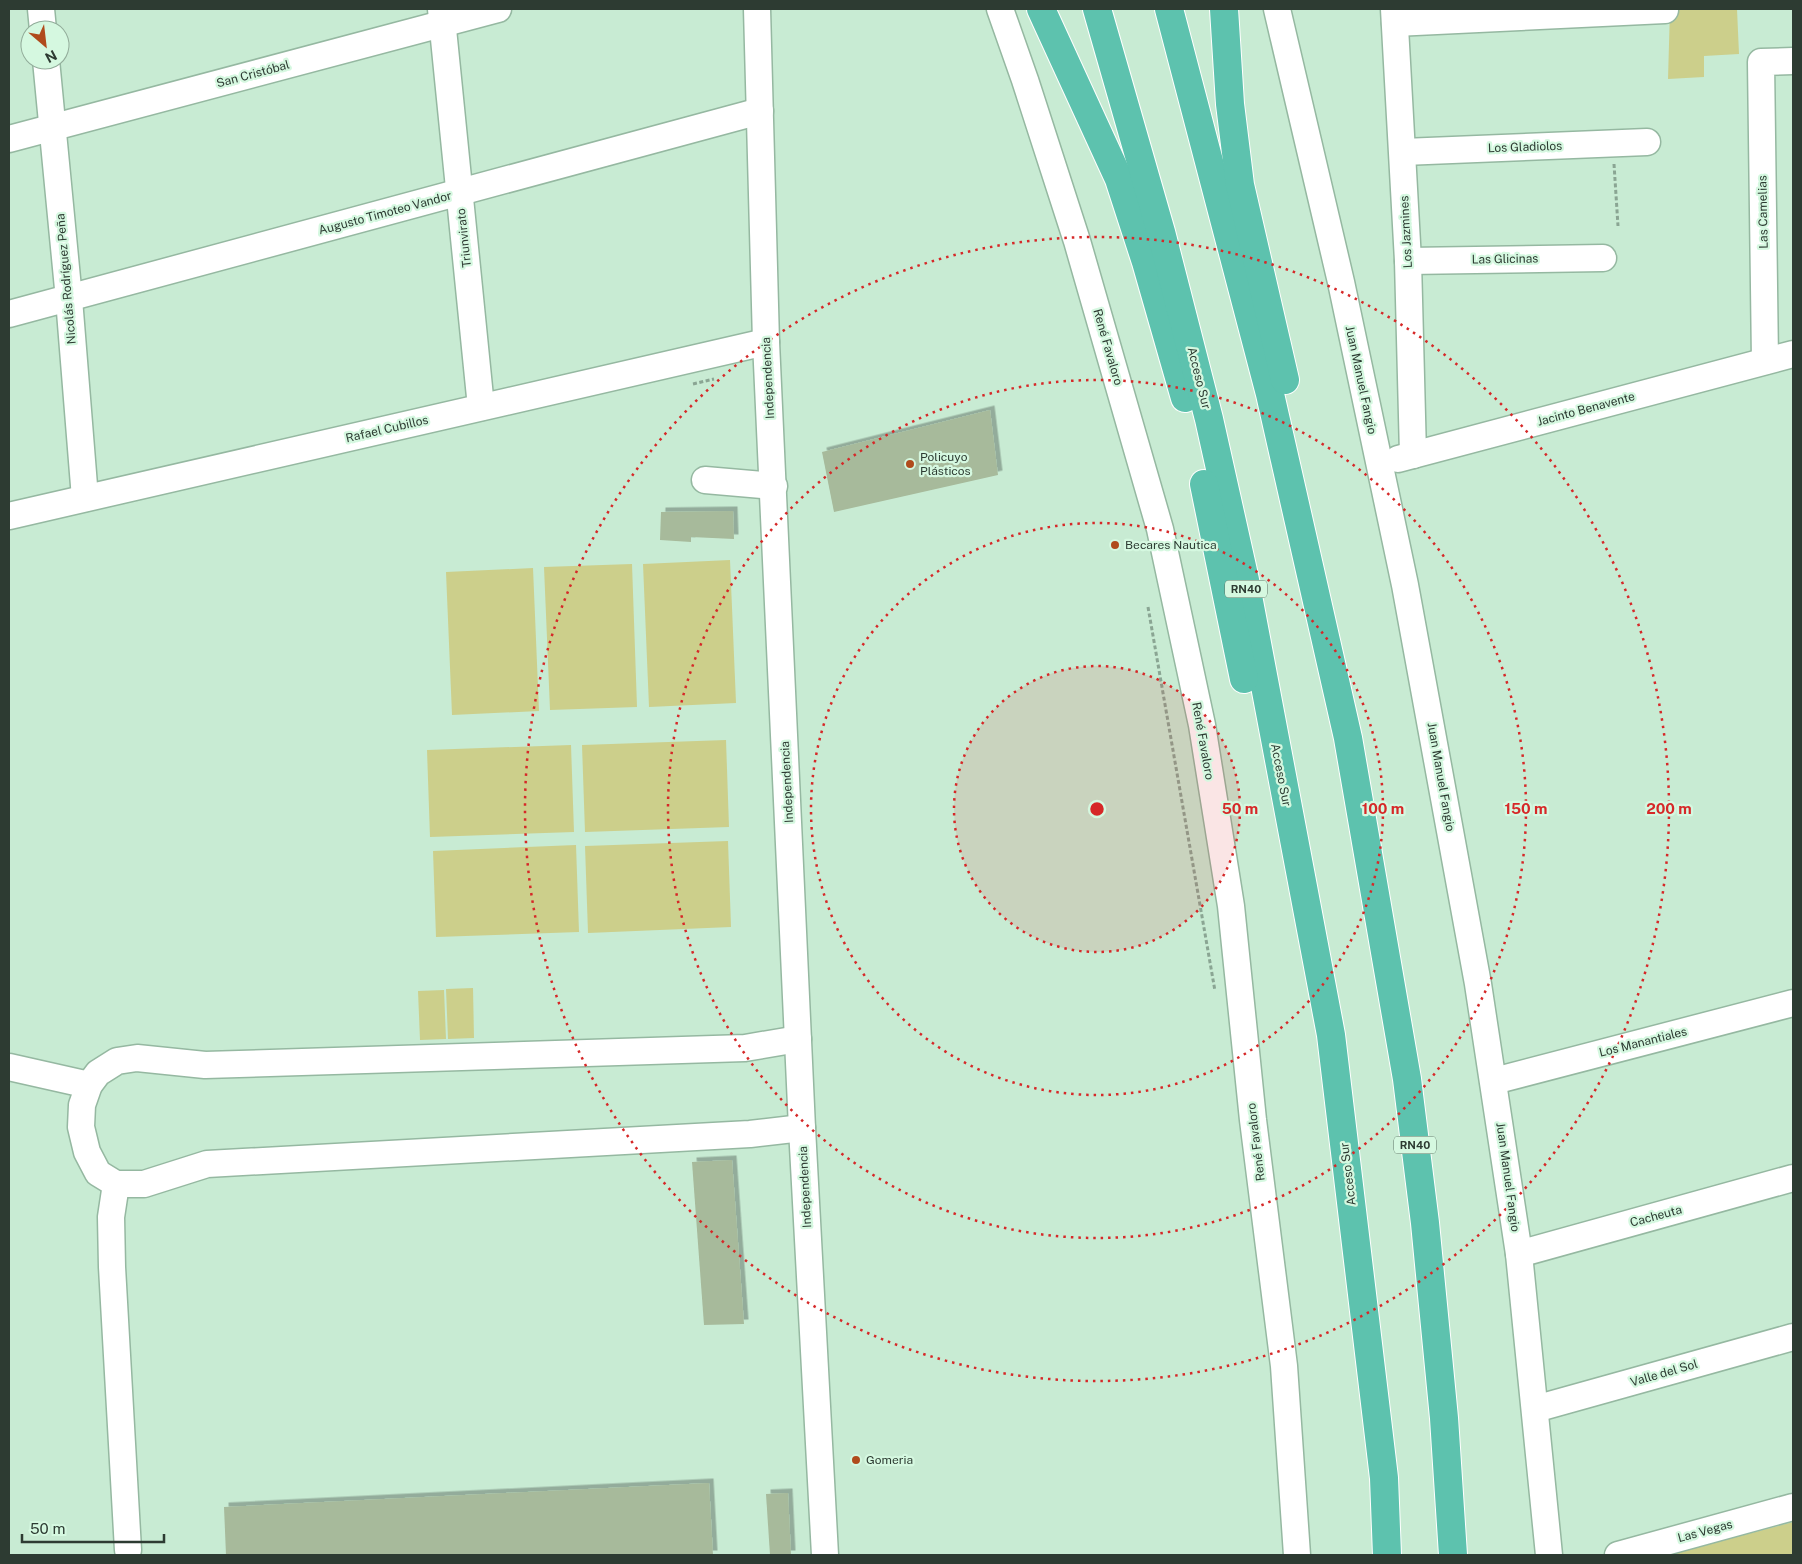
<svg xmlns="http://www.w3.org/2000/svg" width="1802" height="1564" font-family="'Public Sans',sans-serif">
<defs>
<filter id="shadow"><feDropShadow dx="4.5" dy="-4.5" stdDeviation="0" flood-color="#0004"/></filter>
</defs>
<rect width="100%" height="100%" fill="#c8ebd3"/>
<g fill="#cccf8b">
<polygon points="1670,9 1737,9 1739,54 1704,56 1704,77 1668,79"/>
<polygon points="730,560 736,703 649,707 643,564"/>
<polygon points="632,564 637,707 550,710 544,567"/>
<polygon points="533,568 539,711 452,715 446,572"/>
<polygon points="726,740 729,827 585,832 582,745"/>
<polygon points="571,745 574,832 430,837 427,750"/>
<polygon points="728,841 731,927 588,933 585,846"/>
<polygon points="576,845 579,932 436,937 433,851"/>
<polygon points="473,988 474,1038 448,1039 446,989"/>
<polygon points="444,990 446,1039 420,1040 418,991"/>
<polygon points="1793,1522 1793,1555 1667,1555"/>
</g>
<g fill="#a7ba9b" filter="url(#shadow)">
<polygon points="990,410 998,475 834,512 822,452"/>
<polygon points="733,511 734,539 691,537 691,542 660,540 661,512"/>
<polygon points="732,1160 744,1324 704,1325 692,1162"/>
<polygon points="709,1483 713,1555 226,1555 224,1507"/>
<polygon points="788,1493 791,1555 770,1555 766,1494"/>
</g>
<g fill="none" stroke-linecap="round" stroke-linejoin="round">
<defs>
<g id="minor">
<polyline points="41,9 43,30"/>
<polyline points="441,9 481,407"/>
<polyline points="757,9 766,342 802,1128 825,1555"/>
<polyline points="1000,9 1025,80 1077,241 1160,529 1202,725 1231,906 1253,1120 1284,1366 1297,1555"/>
<polyline points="1277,9 1341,282 1405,585 1478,984 1519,1254 1549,1555"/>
<polyline points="1394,9 1408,261 1413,455"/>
<polyline points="1395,23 1665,10"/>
<polyline points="46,60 69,299 85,498"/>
<polyline points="9,139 498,9"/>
<polyline points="1403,152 1647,142"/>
<polyline points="1408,261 1603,258"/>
<polyline points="9,314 760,111"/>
<polyline points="1765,361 1761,62 1793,61"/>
<polyline points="1398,459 1793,354"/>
<polyline points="705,480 774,486"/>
<polyline points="9,516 766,342"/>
<polyline points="798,1039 745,1048 205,1065 137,1058 117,1061 98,1073 89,1085 82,1105 81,1127 87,1152 98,1173 116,1184 144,1184 207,1164 750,1134 802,1128"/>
<polyline points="9,1067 89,1085"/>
<polyline points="1494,1081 1793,1003"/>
<polyline points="116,1184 111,1217 112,1267 128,1550"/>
<polyline points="1519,1254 1793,1178"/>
<polyline points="1535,1409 1793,1337"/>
<polyline points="1618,1555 1793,1507"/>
</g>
<g id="highway">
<polyline points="1041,9 1119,179 1146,262 1185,398"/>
<polyline points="1097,9 1161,232 1209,419 1245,580 1331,1035 1384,1478 1387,1555"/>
<polyline points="1169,9 1270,394 1348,738 1407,1079 1425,1223 1444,1418 1453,1555"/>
<polyline points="1224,9 1230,104 1240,185 1285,380"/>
<polyline points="1204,484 1244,679"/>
</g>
</defs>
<use href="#minor" stroke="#95b8a1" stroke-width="29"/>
<use href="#highway" stroke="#fff" stroke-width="30"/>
<g stroke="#8aa593" stroke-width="3" stroke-dasharray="4 2.5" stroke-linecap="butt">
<polyline points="1614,164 1618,226"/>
<polyline points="693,384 714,379"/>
<polyline points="1148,607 1215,991"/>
</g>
<use href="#minor" stroke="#fff" stroke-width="26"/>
<use href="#highway" stroke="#5dc2ae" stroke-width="28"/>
</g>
<circle cx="1097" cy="809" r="143" fill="#d62828" fill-opacity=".12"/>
<g fill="none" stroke="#d62828" stroke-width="2.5" stroke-dasharray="2.5 5">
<circle cx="1097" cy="809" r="143"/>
<circle cx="1097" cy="809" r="286"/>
<circle cx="1097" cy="809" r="429"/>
<circle cx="1097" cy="809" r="572"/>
</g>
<g fill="#b04b1c" stroke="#d5f8e0" stroke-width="2">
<circle cx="910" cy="464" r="5"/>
<circle cx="1115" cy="545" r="5"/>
<circle cx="856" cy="1460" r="5"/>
</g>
<g text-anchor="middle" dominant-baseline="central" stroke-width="4.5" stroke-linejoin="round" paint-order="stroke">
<g fill="#d5f8e0" stroke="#5f7466" stroke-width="1">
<rect x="1225" y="580.5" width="42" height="17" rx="4"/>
<rect x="1394" y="1136.5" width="42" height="17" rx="4"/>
</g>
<g font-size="11" font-weight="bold" fill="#2d3b32">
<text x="1246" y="589">RN40</text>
<text x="1415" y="1145">RN40</text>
</g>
<g font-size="12" fill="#2d3b32" stroke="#d5f8e0">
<text transform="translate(253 74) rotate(-15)">San Cristóbal</text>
<text transform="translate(1525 147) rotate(-2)">Los Gladiolos</text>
<text transform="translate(1763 212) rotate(-91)">Las Camelias</text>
<text transform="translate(385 213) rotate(-15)">Augusto Timoteo Vandor</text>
<text transform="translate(1406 232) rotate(-93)">Los Jazmines</text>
<text transform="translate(464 238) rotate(-96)">Triunvirato</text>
<text transform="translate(1505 259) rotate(-1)">Las Glicinas</text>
<text transform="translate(66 279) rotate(-95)">Nicolás Rodríguez Peña</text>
<text transform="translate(1108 347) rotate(74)">René Favaloro</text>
<text transform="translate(768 378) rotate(-93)">Independencia</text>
<text transform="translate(1199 378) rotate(76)">Acceso Sur</text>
<text transform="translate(1361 380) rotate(78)">Juan Manuel Fangio</text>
<text transform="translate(1586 409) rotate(-15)">Jacinto Benavente</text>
<text transform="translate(387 429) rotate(-13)">Rafael Cubillos</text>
<text transform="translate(1203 741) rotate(80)">René Favaloro</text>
<text transform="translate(1281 775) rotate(79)">Acceso Sur</text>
<text transform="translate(1441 777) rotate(80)">Juan Manuel Fangio</text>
<text transform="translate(787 782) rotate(-93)">Independencia</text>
<text transform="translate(1643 1042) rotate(-14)">Los Manantiales</text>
<text transform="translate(1256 1142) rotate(-97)">René Favaloro</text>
<text transform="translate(1348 1174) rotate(-97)">Acceso Sur</text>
<text transform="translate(1508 1177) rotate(82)">Juan Manuel Fangio</text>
<text transform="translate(805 1187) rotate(-93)">Independencia</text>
<text transform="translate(1656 1216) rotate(-15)">Cacheuta</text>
<text transform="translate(1664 1373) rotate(-16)">Valle del Sol</text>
<text transform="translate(1705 1531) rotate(-15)">Las Vegas</text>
</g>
<g font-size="12" fill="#2d3b32" stroke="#d5f8e0" text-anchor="start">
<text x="920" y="457">Policuyo<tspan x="920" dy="14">Plásticos</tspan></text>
<text x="1125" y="545">Becares Nautica</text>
<text x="866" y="1460">Gomeria</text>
</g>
</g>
<circle cx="1097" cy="809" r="8" fill="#d62828" stroke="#d5f8e0" stroke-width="2.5"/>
<g font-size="15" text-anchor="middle" font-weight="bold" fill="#d62828" stroke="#d5f8e0" stroke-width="4.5" stroke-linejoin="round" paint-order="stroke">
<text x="1240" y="814">50 m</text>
<text x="1383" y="814">100 m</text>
<text x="1526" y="814">150 m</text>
<text x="1669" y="814">200 m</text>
</g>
<rect width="1802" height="1564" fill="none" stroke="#2d3b32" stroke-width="20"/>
<g transform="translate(45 45) rotate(152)"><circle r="24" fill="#d5f8e0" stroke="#92ac9a"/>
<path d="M0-4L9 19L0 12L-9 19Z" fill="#b04b1c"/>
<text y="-8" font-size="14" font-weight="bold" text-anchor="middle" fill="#2d3b32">N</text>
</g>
<path d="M22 1534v8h142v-8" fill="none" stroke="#2d3b32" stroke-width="2.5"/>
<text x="30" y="1534" font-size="15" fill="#2d3b32" stroke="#d5f8e0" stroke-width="4" paint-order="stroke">50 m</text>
</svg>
